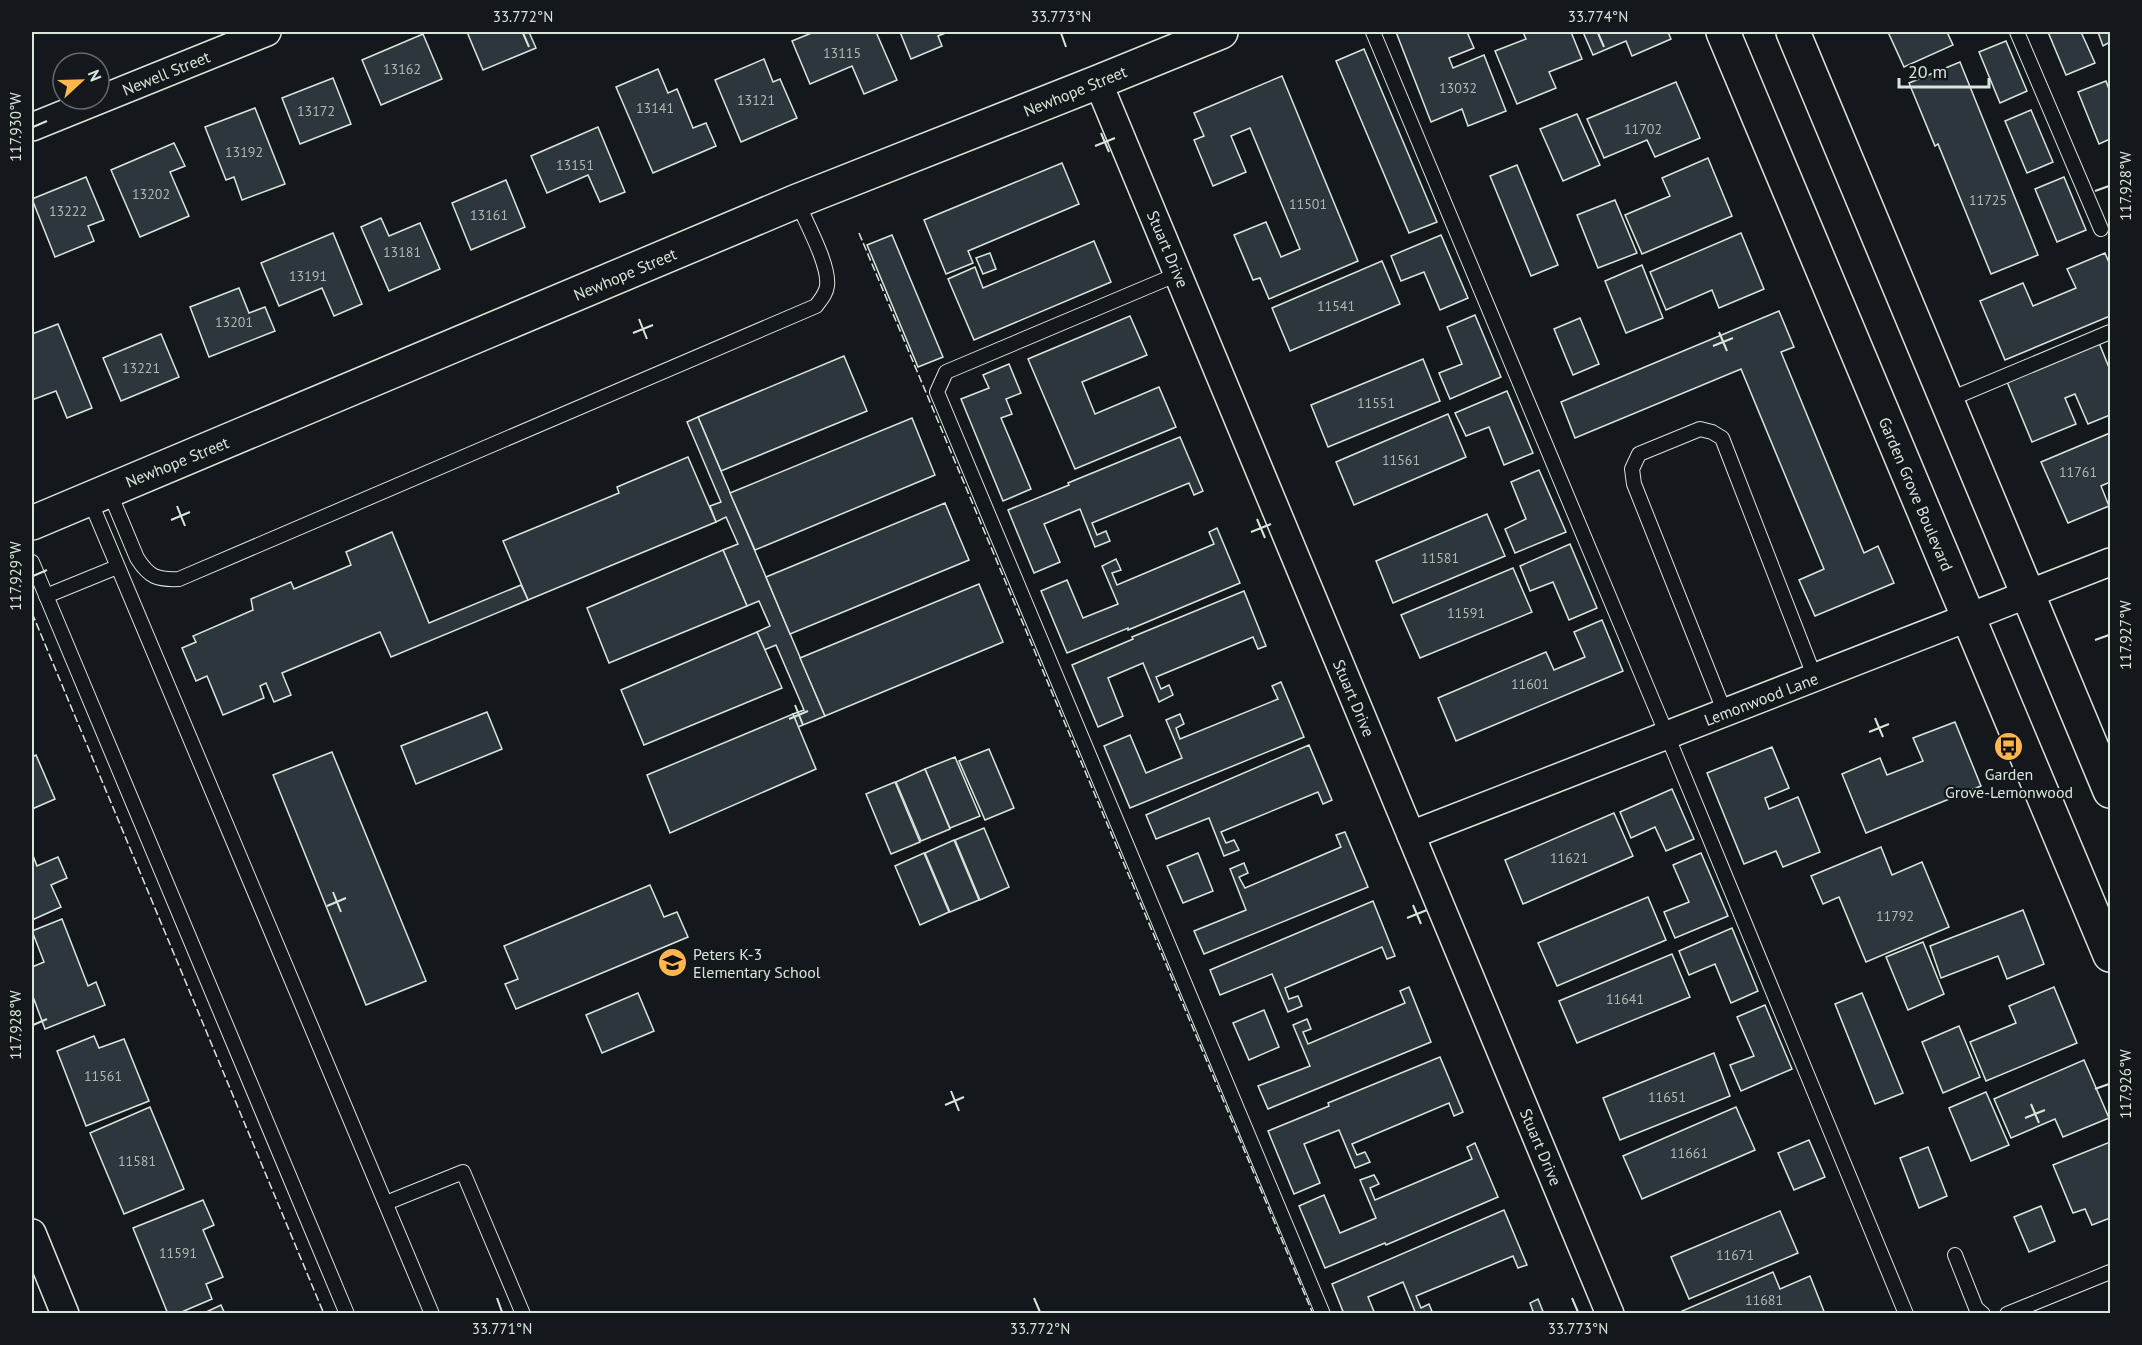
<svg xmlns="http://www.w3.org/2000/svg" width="2142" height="1345" font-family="'PT Sans',sans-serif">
<rect width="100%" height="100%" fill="#14181c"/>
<g fill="#2c363c" stroke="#d8e6dc" stroke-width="1.5">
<polygon points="467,32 529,32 536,48 483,70"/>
<polygon points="814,32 876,32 897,80 864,94 852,66 810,84 792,41"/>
<polygon points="900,32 948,32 938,36 942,46 911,59"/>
<polygon points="1396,32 1467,32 1474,48 1449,58 1453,68 1484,55 1506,111 1468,126 1462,109 1431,122"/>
<polygon points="1523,32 1571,32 1582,59 1549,72 1556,88 1517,104 1495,51 1526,39"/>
<polygon points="1583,32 1668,32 1671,39 1632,56 1626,41 1593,55"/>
<polygon points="1888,32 1947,32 1953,45 1904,67"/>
<polygon points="2048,32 2081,32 2095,63 2066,75"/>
<polygon points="2098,32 2110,32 2110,42 2103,46"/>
<polygon points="423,34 442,79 381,105 362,60"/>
<polygon points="2006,41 2027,91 2000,103 1979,52"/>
<polygon points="1364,49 1437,222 1409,233 1336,61"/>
<polygon points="764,59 773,82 780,79 797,118 741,142 715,80"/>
<polygon points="1960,62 2038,255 1991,274 1938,144 1935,146 1909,83"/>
<polygon points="658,69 668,93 677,89 693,128 706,123 716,146 653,173 616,87"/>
<polygon points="1282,76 1358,261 1269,299 1260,278 1253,280 1234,235 1266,222 1281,257 1300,249 1250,128 1231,136 1246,172 1213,186 1194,140 1204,136 1194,113"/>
<polygon points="333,78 351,124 300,144 282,98"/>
<polygon points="2106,81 2110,92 2110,139 2099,144 2078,92"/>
<polygon points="1676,82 1700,138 1655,157 1647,140 1604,158 1587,119"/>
<polygon points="255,108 285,184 242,200 234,177 226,180 205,127"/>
<polygon points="2031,110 2053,162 2027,173 2005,121"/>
<polygon points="1577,114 1600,165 1563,181 1540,129"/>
<polygon points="598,127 625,192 600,202 588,175 547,193 531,156"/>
<polygon points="174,143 185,166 170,172 189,216 140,237 111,170"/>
<polygon points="1708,158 1732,216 1642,254 1625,215 1670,196 1662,178"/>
<polygon points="1062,163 1079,204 968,251 973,263 946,274 924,220"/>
<polygon points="1517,165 1558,265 1531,276 1490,176"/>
<polygon points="86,177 104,220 88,226 94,241 55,257 32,199"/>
<polygon points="2064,177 2086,230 2057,242 2035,189"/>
<polygon points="506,180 525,227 471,250 452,203"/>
<polygon points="1615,200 1637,253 1598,268 1577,215"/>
<polygon points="381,218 389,236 420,223 440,269 389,291 361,227"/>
<polygon points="333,233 362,304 334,316 322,288 279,306 261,263"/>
<polygon points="1741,233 1764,289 1719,308 1712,290 1666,310 1650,272"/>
<polygon points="892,235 943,357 918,367 867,245"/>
<polygon points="1441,235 1468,298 1440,310 1424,272 1401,281 1391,256"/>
<polygon points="1094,241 1111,282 974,340 948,279 975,267 983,288"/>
<polygon points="990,253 996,269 983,274 976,258"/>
<polygon points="2105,253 2110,265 2110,316 2005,360 1980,301 2023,283 2033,306 2076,288 2067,269"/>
<polygon points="1382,261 1400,304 1290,351 1272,308"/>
<polygon points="1642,265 1663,318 1626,333 1605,281"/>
<polygon points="239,288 249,313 265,307 275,331 209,357 190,307"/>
<polygon points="1779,311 1794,347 1781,352 1864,553 1878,546 1894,583 1815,616 1799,580 1824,569 1741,369 1575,438 1561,402"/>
<polygon points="1475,315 1501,377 1450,399 1439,373 1462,364 1447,327"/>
<polygon points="1130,316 1147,355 1082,382 1095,414 1159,387 1176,427 1075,469 1028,359"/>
<polygon points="1580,318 1599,364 1573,375 1554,329"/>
<polygon points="58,324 92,408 67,418 56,391 32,400 32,334"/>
<polygon points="161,334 179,377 121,401 103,358"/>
<polygon points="2097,338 2110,370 2110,415 2088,424 2075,394 2065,398 2076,424 2032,442 2005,377"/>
<polygon points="844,356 867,411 721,471 698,417"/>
<polygon points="1423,359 1440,401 1328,447 1311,405"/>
<polygon points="1009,364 1021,393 1006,399 1012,414 1001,418 1031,489 1003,501 961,399 989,388 983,375"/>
<polygon points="1507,391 1533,453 1504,465 1489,427 1466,436 1455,413"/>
<polygon points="1448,414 1466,457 1354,505 1336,462"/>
<polygon points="698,417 825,716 798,727 793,714 804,710 776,645 764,650 757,632 770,626 759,601 747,606 723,550 738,544 726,517 716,522 710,506 721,502 687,422"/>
<polygon points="912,418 935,475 755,550 730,493"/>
<polygon points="2110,433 2110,482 2101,486 2109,506 2068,523 2041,462"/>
<polygon points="1180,437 1203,491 1194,495 1189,483 1092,523 1097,535 1106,531 1110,541 1095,547 1080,509 1044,524 1060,562 1034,573 1008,510 1069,485 1068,483"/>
<polygon points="688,457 716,522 528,600 503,541 619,493 617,487"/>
<polygon points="1539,470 1566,532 1515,553 1505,529 1526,519 1511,482"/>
<polygon points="945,503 969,560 790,634 766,577"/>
<polygon points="1487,514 1505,556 1393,603 1376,561"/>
<polygon points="1217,528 1240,583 1128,630 1128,628 1067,653 1041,591 1067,580 1083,618 1118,604 1102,566 1116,559 1121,570 1112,573 1117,585 1214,544 1209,532"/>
<polygon points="392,532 429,623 521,585 528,600 391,657 380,632 282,673 291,695 274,702 266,683 260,686 264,698 223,715 207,676 196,681 182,648 196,642 193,636 253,610 251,599 291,582 294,589 351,565 346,552"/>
<polygon points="1570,544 1597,608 1569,620 1553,582 1530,591 1520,566"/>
<polygon points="723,550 747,606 609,663 587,608"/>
<polygon points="1513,568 1532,612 1420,658 1401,615"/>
<polygon points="979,584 1003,642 825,716 800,658"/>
<polygon points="1244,591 1266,646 1258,649 1253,637 1156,677 1161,689 1169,685 1173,695 1159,702 1143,663 1108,678 1123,716 1098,727 1072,665 1133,639 1132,637"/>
<polygon points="1602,620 1623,671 1456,741 1438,698 1546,652 1554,670 1585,657 1574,632"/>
<polygon points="757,632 782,688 644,745 621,690"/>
<polygon points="1281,682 1304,737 1130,808 1104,746 1130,735 1146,773 1182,758 1166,720 1180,714 1184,724 1176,728 1180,739 1278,699 1272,686"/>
<polygon points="487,712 502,749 416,784 401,746"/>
<polygon points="793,714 816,769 670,833 647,775"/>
<polygon points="1955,722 1981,786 1866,833 1842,774 1880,758 1887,775 1923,761 1913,738"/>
<polygon points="1309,745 1332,800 1323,804 1318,792 1221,832 1226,843 1234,840 1239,850 1224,856 1209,818 1156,839 1146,815"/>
<polygon points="1772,747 1789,788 1765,798 1769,809 1798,797 1820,852 1783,867 1776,851 1744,864 1707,773"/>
<polygon points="989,749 1014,808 985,820 959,761"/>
<polygon points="332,752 426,981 366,1005 273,775"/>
<polygon points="36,755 55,799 32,809 32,757"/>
<polygon points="955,757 980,816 950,828 925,769"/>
<polygon points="925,769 950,829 921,841 896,782"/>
<polygon points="895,782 920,842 891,854 866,794"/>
<polygon points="1672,789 1694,839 1666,851 1655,827 1631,838 1620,812"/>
<polygon points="1614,813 1633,856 1523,904 1505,860"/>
<polygon points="984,828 1009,887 980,900 955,840"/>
<polygon points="1345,832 1368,887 1204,954 1194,931 1246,910 1230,869 1244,863 1248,873 1239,877 1245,888 1341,847 1336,835"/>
<polygon points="954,840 979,900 950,912 925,853"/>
<polygon points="1881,847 1892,875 1922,862 1949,927 1866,962 1839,897 1823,904 1811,876"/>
<polygon points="32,853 37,866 58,857 67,878 51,885 61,907 32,920"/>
<polygon points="924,853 949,912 920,925 895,866"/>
<polygon points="1198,853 1213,891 1183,903 1167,866"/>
<polygon points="1701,853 1728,916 1675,938 1664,912 1689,902 1673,865"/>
<polygon points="650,885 664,917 677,912 688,937 516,1009 505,984 518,979 504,946"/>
<polygon points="1648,897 1666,940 1557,986 1538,943"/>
<polygon points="1373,901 1395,956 1387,959 1382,947 1285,988 1289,999 1298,996 1302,1006 1288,1012 1272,974 1220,995 1210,970"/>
<polygon points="2023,910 2044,964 2007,979 1998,956 1941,978 1930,946"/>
<polygon points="62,919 88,986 96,982 105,1005 45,1029 32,994 32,967 44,962 32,931"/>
<polygon points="1732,928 1758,991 1731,1003 1715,964 1689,975 1679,951"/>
<polygon points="1923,942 1944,994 1908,1010 1886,957"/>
<polygon points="1672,954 1690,997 1577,1043 1559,1001"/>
<polygon points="1409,987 1431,1042 1268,1109 1258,1086 1310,1066 1293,1025 1307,1019 1311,1029 1303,1032 1308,1044 1405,1003 1400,991"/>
<polygon points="2054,987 2077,1043 1986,1081 1970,1042 2016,1023 2009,1006"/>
<polygon points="638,993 654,1031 602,1053 586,1015"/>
<polygon points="1862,993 1903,1093 1875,1104 1835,1004"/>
<polygon points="1765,1005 1792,1069 1741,1091 1730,1065 1754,1056 1737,1017"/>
<polygon points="1264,1010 1279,1047 1249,1060 1233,1023"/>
<polygon points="1959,1026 1980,1077 1943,1093 1922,1042"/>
<polygon points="94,1036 99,1048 124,1039 149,1101 86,1126 57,1051"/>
<polygon points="1714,1053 1730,1096 1620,1140 1603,1098"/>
<polygon points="1440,1057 1463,1112 1454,1116 1449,1103 1352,1144 1357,1155 1365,1152 1370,1162 1355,1168 1339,1130 1304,1144 1320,1183 1294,1194 1268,1131 1329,1106 1328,1103"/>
<polygon points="2084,1060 2109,1118 2063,1137 2055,1119 2011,1138 1994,1099"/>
<polygon points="1986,1092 2009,1145 1971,1161 1949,1108"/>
<polygon points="150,1107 184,1189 124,1214 90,1133"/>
<polygon points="1736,1107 1755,1150 1642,1199 1623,1156"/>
<polygon points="1809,1140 1825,1177 1794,1190 1778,1153"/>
<polygon points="2110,1142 2110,1218 2092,1225 2085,1209 2073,1213 2053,1165"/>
<polygon points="1475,1143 1498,1197 1386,1245 1385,1243 1325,1268 1299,1206 1324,1195 1340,1233 1376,1218 1360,1180 1374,1175 1379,1184 1370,1188 1375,1200 1472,1159 1467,1147"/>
<polygon points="1928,1147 1947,1196 1919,1208 1900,1158"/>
<polygon points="203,1200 214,1225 203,1230 223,1277 206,1284 212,1299 177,1314 168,1314 133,1228"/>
<polygon points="2041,1206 2055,1241 2029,1252 2014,1217"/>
<polygon points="1504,1210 1527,1265 1518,1268 1513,1256 1416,1296 1421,1308 1429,1304 1433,1314 1416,1314 1403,1282 1368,1297 1375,1314 1344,1314 1332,1284"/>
<polygon points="1780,1211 1798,1253 1689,1299 1671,1257"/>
<polygon points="1773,1272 1780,1289 1810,1276 1825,1314 1684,1314 1682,1311"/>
<polygon points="1538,1299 1544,1314 1534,1314 1530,1303"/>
<polygon points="221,1305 225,1314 202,1314"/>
</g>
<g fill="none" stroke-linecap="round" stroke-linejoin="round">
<defs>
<g id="lane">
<polyline points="1373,32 1667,735 1906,1314"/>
<polyline points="2017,32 2101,229"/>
<polyline points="1178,274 946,372 937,392 1323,1314"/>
<polyline points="1948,400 2110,332"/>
<path d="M 109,491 L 137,558 C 149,577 157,580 179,579 L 816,306 C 821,299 826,294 827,286 C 830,265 805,221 797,201"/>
<polyline points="89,498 432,1314"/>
<polyline points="32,562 347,1314"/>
<polyline points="46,596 117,567"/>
<polyline points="1725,713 1634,484 1632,469 1639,454 1700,429 1712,432 1722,438 1815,678"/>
<polyline points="386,1203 463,1172 523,1314"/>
<polyline points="1955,1255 1976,1308 1983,1314"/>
<polyline points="2007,1314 2110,1272"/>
</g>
<g id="street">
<polyline points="1098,82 1610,1314"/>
<polyline points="32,127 267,32"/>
<polyline points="1411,835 2110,562"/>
<polyline points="32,1233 65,1314"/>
</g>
<polyline id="secondary" points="32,523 797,201 1098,82 1221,32"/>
<g id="primary">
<polyline points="1723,32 2110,955"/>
<polyline points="1793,32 2110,791"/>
</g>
</defs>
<use href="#lane" stroke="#d8e6dc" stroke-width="16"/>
<use href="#street" stroke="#d8e6dc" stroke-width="30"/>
<use href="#secondary" stroke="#d8e6dc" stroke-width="36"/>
<use href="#primary" stroke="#d8e6dc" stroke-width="36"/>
<use href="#lane" stroke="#14181c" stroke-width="14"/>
<use href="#street" stroke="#14181c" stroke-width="27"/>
<use href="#secondary" stroke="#14181c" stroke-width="33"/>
<use href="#primary" stroke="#14181c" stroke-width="33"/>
<g stroke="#d8e6dc" stroke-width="1.5" stroke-dasharray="8 3" stroke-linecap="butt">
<polyline points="859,233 1313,1314"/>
<polyline points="32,613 324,1314"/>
</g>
</g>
<path fill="none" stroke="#d8e6dc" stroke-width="2" d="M 523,33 L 529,47M 1061,33 L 1066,47M 1598,33 L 1604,47M 33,127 L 47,121M 1101,133 L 1109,152M 1095,146 L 1115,138M 2095,191 L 2109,186M 639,319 L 647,339M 1719,332 L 1727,351M 633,333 L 653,325M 1713,346 L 1733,338M 177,506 L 185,526M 1257,519 L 1265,538M 171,520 L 190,512M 1251,532 L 1271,524M 33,576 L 47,570M 2095,640 L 2109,635M 795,705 L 803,725M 1875,718 L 1883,737M 789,719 L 808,711M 1869,732 L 1889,724M 333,892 L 341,912M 1413,905 L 1421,924M 327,906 L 346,898M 1407,918 L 1427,910M 33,1025 L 47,1019M 2095,1089 L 2109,1084M 951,1091 L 959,1111M 2031,1104 L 2039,1123M 945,1105 L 964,1097M 2025,1118 L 2045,1110M 497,1298 L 502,1312M 1034,1298 L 1040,1312M 1572,1298 L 1578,1312"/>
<defs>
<symbol id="bus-disc" viewBox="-11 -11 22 22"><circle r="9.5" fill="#ffb74d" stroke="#14181c"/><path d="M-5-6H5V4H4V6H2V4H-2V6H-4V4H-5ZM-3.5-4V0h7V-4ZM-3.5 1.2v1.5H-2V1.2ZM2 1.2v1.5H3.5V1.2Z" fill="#111"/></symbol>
<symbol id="school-disc" viewBox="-11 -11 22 22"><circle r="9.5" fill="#ffb74d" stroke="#14181c"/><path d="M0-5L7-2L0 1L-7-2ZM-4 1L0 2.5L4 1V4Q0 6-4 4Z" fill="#111"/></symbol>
</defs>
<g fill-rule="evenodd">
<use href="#bus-disc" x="1992" y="730" width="33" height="33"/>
<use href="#school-disc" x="656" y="946" width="33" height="33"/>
</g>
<g text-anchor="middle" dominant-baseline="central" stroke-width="4.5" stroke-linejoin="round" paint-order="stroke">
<g font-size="14" fill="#adbab4">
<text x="842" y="53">13115</text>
<text x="402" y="69">13162</text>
<text x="1458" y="88">13032</text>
<text x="756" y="100">13121</text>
<text x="655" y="108">13141</text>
<text x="316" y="111">13172</text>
<text x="1643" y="129">11702</text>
<text x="244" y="152">13192</text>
<text x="575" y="165">13151</text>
<text x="151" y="194">13202</text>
<text x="1988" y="200">11725</text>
<text x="1308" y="204">11501</text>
<text x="68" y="211">13222</text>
<text x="489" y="215">13161</text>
<text x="402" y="252">13181</text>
<text x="308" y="276">13191</text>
<text x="1336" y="306">11541</text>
<text x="234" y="322">13201</text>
<text x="141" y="368">13221</text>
<text x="1376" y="403">11551</text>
<text x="1401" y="460">11561</text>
<text x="2078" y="472">11761</text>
<text x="1440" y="558">11581</text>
<text x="1466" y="613">11591</text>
<text x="1530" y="684">11601</text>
<text x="1569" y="858">11621</text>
<text x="1895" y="916">11792</text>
<text x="1625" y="999">11641</text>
<text x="103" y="1076">11561</text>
<text x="1667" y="1097">11651</text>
<text x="1689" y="1153">11661</text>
<text x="137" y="1161">11581</text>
<text x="178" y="1253">11591</text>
<text x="1735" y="1255">11671</text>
<text x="1764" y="1300">11681</text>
</g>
<g font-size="16" fill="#d8e6dc" stroke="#14181c">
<text transform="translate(166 73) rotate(-22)">Newell Street</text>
<text transform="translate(1075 91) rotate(-22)">Newhope Street</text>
<text transform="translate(1168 249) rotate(67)">Stuart Drive</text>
<text transform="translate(625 274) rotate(-23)">Newhope Street</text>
<text transform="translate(177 462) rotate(-22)">Newhope Street</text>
<text transform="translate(1916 494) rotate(67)">Garden Grove Boulevard</text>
<text transform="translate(1354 698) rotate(67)">Stuart Drive</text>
<text transform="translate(1761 699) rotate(-21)">Lemonwood Lane</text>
<text transform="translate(1541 1147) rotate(67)">Stuart Drive</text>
</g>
<g font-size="16" fill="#d8e6dc" stroke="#14181c">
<text x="2009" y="774">Garden<tspan x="2009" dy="18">Grove-Lemonwood</tspan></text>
<text x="693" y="954" text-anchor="start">Peters K-3<tspan x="693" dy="18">Elementary School</tspan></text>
</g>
</g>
<rect width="2142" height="1345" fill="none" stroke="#14181c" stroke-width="66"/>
<g transform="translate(81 81) rotate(68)"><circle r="28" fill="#14181c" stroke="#626a69" stroke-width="1.5"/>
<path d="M0-4.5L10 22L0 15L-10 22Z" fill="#ffb74d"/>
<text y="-9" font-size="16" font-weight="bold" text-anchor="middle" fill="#d8e6dc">N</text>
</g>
<path d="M1899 78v9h90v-9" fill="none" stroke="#d8e6dc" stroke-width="3"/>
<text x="1908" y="78" font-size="18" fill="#d8e6dc" stroke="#14181c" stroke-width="4.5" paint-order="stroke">20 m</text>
<rect x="33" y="33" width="2076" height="1279" fill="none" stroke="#d8e6dc" stroke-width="2"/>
<g font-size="15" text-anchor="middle" fill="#d8e6dc">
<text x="523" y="22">33.772°N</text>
<text x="1061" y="22">33.773°N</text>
<text x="1598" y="22">33.774°N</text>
<text transform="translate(16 127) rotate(-90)" y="5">117.930°W</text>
<text transform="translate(2126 186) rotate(-90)" y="5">117.928°W</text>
<text transform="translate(16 576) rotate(-90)" y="5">117.929°W</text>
<text transform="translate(2126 635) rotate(-90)" y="5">117.927°W</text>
<text transform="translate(16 1025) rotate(-90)" y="5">117.928°W</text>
<text transform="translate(2126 1084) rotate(-90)" y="5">117.926°W</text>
<text x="502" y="1334">33.771°N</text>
<text x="1040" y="1334">33.772°N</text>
<text x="1578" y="1334">33.773°N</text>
</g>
</svg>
